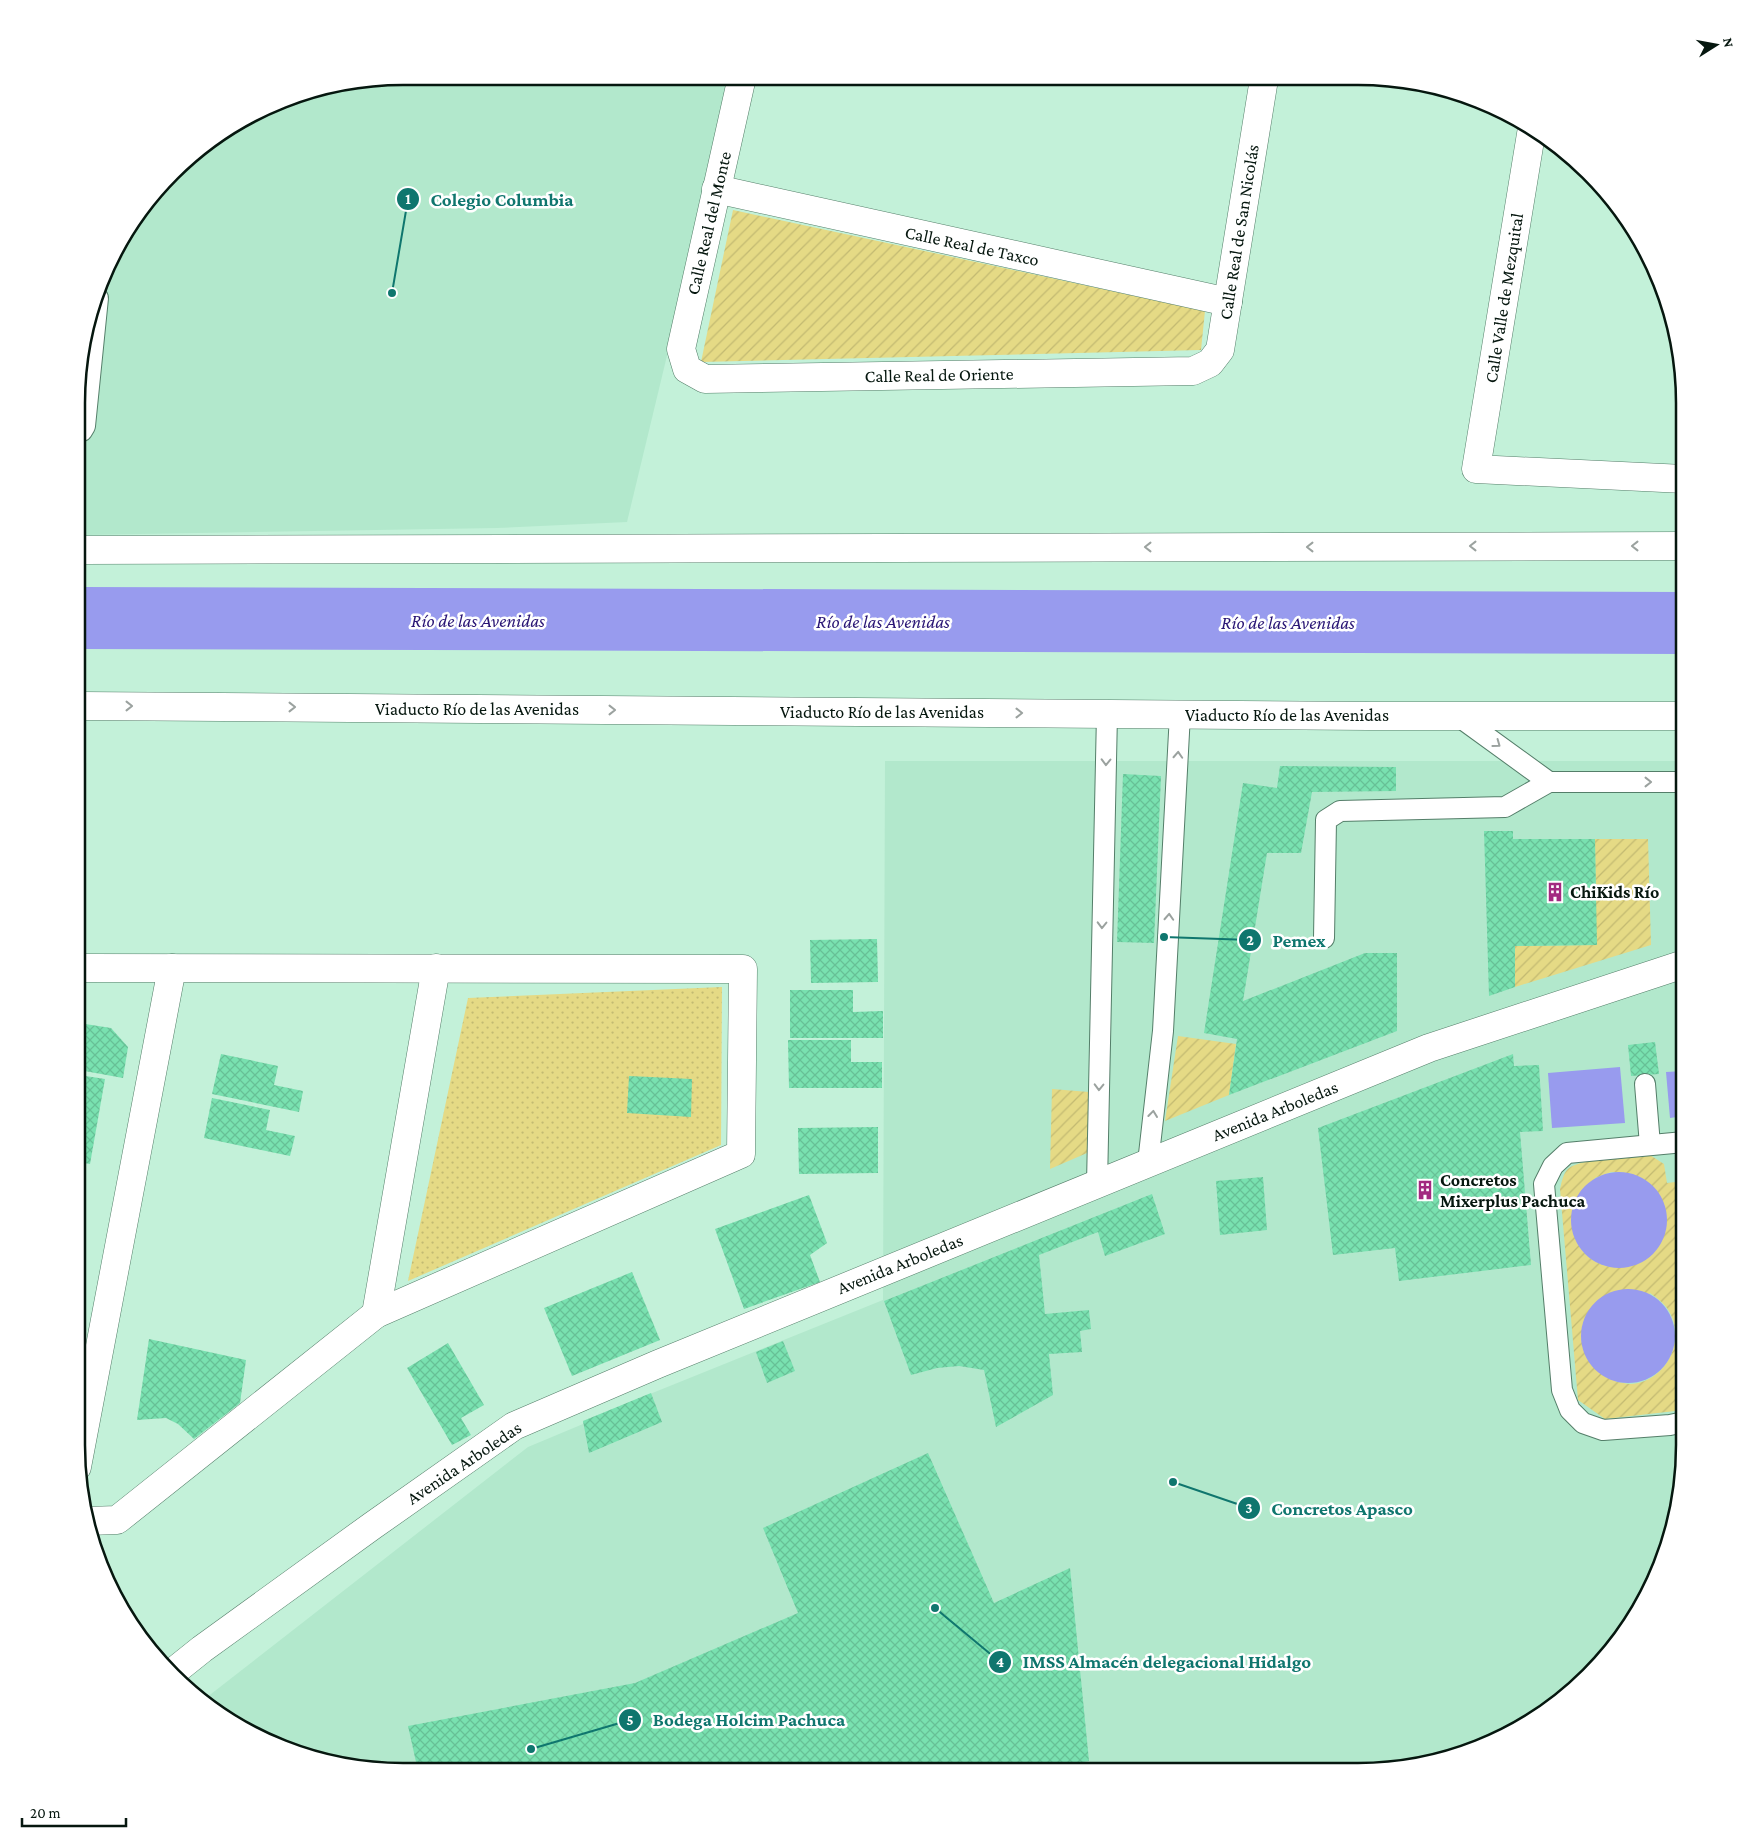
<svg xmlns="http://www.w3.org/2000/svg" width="1761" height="1848" font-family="'Crimson Pro',serif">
<defs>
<pattern id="grass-dots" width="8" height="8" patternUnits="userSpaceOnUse" patternTransform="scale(1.25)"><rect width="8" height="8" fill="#e5da85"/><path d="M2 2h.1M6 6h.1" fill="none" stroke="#c3ba72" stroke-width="1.8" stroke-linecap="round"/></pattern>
<pattern id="garden-furrows" width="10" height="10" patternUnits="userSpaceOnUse" patternTransform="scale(1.25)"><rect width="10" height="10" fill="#e5da85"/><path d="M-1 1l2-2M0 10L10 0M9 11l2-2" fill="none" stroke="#c3ba72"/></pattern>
<pattern id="building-cross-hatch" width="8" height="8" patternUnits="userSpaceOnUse" patternTransform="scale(1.25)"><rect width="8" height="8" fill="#79e1b0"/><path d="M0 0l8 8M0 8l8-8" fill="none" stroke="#67c096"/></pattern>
</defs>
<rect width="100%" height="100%" fill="#c3f1d9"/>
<g fill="#b2e8cc">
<polygon points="403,76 734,77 627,522 497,528 82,535 82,340 120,240 188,157 298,94"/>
<polygon points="885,761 1684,761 1684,1466 1674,1530 1641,1608 1603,1661 1540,1716 1463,1754 1379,1771 382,1771 318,1761 240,1728 202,1701 528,1447 583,1424 583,1421 883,1300"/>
</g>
<polygon fill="url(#grass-dots)" points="722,987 721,1145 408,1281 468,998"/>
<g fill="url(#garden-furrows)" fill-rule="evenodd">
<polygon points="733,210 1205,311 1201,350 701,362"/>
<polygon points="1595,839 1648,839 1651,945 1515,987 1515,946 1596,945"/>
<polygon points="1178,1036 1236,1044 1229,1095 1165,1121"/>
<polygon points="1052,1089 1089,1092 1087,1153 1050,1169"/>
<path d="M 1650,1155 L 1664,1164 L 1667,1183 L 1684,1181 L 1684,1410 L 1605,1419 L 1578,1400 L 1560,1189 C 1562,1181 1563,1173 1569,1168 C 1583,1158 1631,1157 1650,1155 ZM 1611,1172 C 1632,1172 1648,1176 1658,1197 C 1660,1202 1665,1209 1666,1214 C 1667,1221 1665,1230 1663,1237 C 1652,1265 1615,1277 1590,1258 C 1581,1251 1577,1243 1573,1233 L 1595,1178 ZM 1650,1293 C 1658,1299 1667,1305 1671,1315 C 1685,1344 1664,1382 1631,1384 C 1626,1384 1621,1382 1616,1382 Z"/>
</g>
<g fill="#989bee">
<polygon points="1620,1067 1625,1123 1552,1128 1548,1073"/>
<polygon points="1684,1071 1684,1116 1670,1118 1666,1072"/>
<circle cx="1619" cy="1220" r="48"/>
<circle cx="1628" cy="1336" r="47"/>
</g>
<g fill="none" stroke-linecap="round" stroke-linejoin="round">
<polyline stroke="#989bee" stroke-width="62" points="81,618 1684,623"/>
</g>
<g fill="url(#building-cross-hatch)">
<polygon points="1280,766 1396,767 1396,791 1312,792 1301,853 1267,853 1243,1001 1365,953 1397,953 1397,1031 1229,1095 1237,1039 1204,1033 1243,783 1277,788"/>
<polygon points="1123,774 1161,776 1154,943 1117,942"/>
<polygon points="1484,831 1513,831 1513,839 1595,839 1597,945 1515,946 1515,987 1489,996"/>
<polygon points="877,939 878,982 811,983 810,940"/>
<polygon points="790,990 853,990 853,1012 883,1011 883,1038 790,1038"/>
<polygon points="79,1023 111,1028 128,1047 123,1078 79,1070"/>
<polygon points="788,1040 851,1040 851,1062 882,1062 882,1088 789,1088"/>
<polygon points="1655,1042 1659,1074 1631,1076 1628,1045"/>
<polygon points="221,1054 278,1066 274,1085 303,1091 299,1112 212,1094"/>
<polygon points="1513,1054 1514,1066 1539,1065 1543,1131 1520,1132 1531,1265 1399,1281 1395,1248 1333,1255 1318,1128"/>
<polygon points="79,1075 105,1079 90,1164 78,1162"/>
<polygon points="629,1076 692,1079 691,1117 627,1113"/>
<polygon points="212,1098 270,1110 266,1130 295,1136 290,1156 204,1138"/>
<polygon points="878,1127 878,1173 799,1174 798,1128"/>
<polygon points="1263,1177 1267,1230 1220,1235 1216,1181"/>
<polygon points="1152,1194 1165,1234 1105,1256 1098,1232 1039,1255 1045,1314 1089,1310 1091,1329 1080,1331 1082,1352 1049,1354 1053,1395 996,1427 984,1370 959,1366 937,1368 911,1375 884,1301"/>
<polygon points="809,1195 827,1243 810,1255 820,1282 744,1309 715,1229"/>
<polygon points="632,1272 660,1340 572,1376 544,1308"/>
<polygon points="149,1339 246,1360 240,1403 194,1439 178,1424 166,1418 137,1420"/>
<polygon points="783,1341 795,1371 767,1383 756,1352"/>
<polygon points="448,1343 484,1405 461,1418 471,1435 452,1445 407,1368"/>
<polygon points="651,1393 662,1422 589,1453 583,1421"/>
<polygon points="928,1453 994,1603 1070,1568 1089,1761 1036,1771 418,1771 408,1726 635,1683 798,1613 763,1528"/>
</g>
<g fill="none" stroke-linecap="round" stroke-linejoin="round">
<defs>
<g id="service">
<polyline points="82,431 85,426 98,298"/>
<polyline points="1458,716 1549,782 1684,782"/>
<polyline points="1324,938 1326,820 1340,811 1505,807 1549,782"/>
<polyline points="1645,1084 1650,1145"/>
<polyline points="1684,1142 1567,1153 1553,1166 1544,1184 1562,1390 1570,1410 1583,1423 1603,1430 1670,1425 1684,1422"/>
<polyline points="1148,1163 1163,1031 1180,714"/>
<polyline points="1097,1184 1107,714"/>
</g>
<g id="minor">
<polyline points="742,77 681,349 687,369 705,379 1193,371 1210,363 1220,350 1264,79"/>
<polyline points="1532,128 1476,469 1684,479"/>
<polyline points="716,189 1228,302"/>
<polyline points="79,968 743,969 741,1154 376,1314 117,1520 88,1521"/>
<polyline points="376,1314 436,968"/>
<polyline points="77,1467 172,968"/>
<polyline points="172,1673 202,1649 372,1526 514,1426 658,1364 1429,1048 1684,964"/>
</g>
<g id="secondary">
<polyline points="81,550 1684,546"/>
<polyline points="81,706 1369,716 1684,716"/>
</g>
</defs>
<use href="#service" stroke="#547e69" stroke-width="22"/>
<use href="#minor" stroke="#547e69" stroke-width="29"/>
<use href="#secondary" stroke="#547e69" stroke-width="29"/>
<use href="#service" stroke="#fff" stroke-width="20"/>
<use href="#minor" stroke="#fff" stroke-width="28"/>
<use href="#secondary" stroke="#fff" stroke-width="28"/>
</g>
<defs><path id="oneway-chevron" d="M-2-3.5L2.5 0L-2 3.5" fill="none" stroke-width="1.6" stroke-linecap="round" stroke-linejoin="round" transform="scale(1.25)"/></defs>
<g stroke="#9ba29f">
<use href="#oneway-chevron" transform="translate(1473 546) rotate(180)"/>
<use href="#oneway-chevron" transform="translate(1635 546) rotate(180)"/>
<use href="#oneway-chevron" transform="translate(1148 547) rotate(180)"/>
<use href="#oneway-chevron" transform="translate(1310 547) rotate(180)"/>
<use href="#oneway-chevron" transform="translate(129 706)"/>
<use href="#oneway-chevron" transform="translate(292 707)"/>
<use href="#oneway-chevron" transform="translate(612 710)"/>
<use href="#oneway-chevron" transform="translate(1019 713)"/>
<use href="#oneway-chevron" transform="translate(1497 744) rotate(36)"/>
<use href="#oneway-chevron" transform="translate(1178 755) rotate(-87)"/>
<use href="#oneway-chevron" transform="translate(1106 762) rotate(91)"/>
<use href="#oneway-chevron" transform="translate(1648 782)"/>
<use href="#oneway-chevron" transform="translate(1169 917) rotate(-87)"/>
<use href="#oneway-chevron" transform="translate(1102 925) rotate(91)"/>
<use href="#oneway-chevron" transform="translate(1099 1087) rotate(91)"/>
<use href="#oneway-chevron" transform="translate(1153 1114) rotate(-83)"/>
</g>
<defs>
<symbol id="building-bare" viewBox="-9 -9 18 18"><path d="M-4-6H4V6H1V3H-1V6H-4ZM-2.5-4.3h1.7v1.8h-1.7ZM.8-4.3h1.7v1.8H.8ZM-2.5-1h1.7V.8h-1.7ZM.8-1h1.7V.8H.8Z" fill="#a22980" stroke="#fff" stroke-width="2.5" paint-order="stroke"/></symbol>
</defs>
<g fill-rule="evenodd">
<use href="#building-bare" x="1541" y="878" width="28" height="28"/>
<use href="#building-bare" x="1411" y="1176" width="28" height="28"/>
</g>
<g text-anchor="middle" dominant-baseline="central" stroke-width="5" stroke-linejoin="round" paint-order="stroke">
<g font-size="18" fill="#06170f" stroke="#fff">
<text transform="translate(709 223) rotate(-77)">Calle Real del Monte</text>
<text transform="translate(1239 232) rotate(-81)">Calle Real de San Nicolás</text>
<text transform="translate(972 246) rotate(12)">Calle Real de Taxco</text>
<text transform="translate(1504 298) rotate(-81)">Calle Valle de Mezquital</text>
<text transform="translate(939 375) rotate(-1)">Calle Real de Oriente</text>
<text x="477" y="709">Viaducto Río de las Avenidas</text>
<text x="882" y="712">Viaducto Río de las Avenidas</text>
<text x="1287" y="715">Viaducto Río de las Avenidas</text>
<text transform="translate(1275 1111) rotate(-22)">Avenida Arboledas</text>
<text transform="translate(900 1264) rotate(-22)">Avenida Arboledas</text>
<text transform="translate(464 1463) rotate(-34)">Avenida Arboledas</text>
</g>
<g font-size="18" font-weight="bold" fill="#06170f" stroke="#fff" text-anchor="start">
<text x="1570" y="892">ChiKids Río</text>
<text x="1440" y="1180">Concretos<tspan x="1440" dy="21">Mixerplus Pachuca</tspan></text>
</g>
<g font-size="19" font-style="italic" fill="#281474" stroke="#fff">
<text x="478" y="620">Río de las Avenidas</text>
<text x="883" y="621">Río de las Avenidas</text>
<text x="1288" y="622">Río de las Avenidas</text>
</g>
</g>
<path d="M0 0H1761V1848H0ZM403 85H1358A318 318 0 0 1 1676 403V1445A318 318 0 0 1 1358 1763H403A318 318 0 0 1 85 1445V403A318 318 0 0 1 403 85Z" fill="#fff" fill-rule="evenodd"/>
<path fill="none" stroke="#06170f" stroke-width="2.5" d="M403 85H1358A318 318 0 0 1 1676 403V1445A318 318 0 0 1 1358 1763H403A318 318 0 0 1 85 1445V403A318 318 0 0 1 403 85Z"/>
<path fill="none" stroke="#0f766e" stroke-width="2" d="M392 293L408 199M1164 937L1250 940M1173 1482L1249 1508M935 1608L1000 1662M531 1749L630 1720"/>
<g fill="#0f766e" stroke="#fff" stroke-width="2">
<circle cx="392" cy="293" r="5"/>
<circle cx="1164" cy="937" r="5"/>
<circle cx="1173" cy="1482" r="5"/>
<circle cx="935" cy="1608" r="5"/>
<circle cx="531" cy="1749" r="5"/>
<circle cx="408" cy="199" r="12"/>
<circle cx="1250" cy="940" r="12"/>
<circle cx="1249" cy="1508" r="12"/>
<circle cx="1000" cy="1662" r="12"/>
<circle cx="630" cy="1720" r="12"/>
</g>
<g font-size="15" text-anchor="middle" font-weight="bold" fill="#fff">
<text x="408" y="204">1</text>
<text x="1250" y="945">2</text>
<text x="1249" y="1513">3</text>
<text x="1000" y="1667">4</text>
<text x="630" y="1725">5</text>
</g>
<g font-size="19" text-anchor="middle" font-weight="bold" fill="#0f766e" stroke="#fff" stroke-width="5" stroke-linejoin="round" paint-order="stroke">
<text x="502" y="206">Colegio Columbia</text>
<text x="1299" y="947">Pemex</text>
<text x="1342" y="1515">Concretos Apasco</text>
<text x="1167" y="1668">IMSS Almacén delegacional Hidalgo</text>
<text x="749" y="1726">Bodega Holcim Pachuca</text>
</g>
<g transform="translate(1716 45) rotate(79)" stroke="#ffffff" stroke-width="4" paint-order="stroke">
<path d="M0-4L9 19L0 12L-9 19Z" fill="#06170f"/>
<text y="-8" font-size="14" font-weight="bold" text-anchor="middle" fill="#06170f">N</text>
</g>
<path d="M22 1818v8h104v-8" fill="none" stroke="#06170f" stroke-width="2.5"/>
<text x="30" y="1818" font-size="15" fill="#06170f" stroke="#ffffff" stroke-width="4" paint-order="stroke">20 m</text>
</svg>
